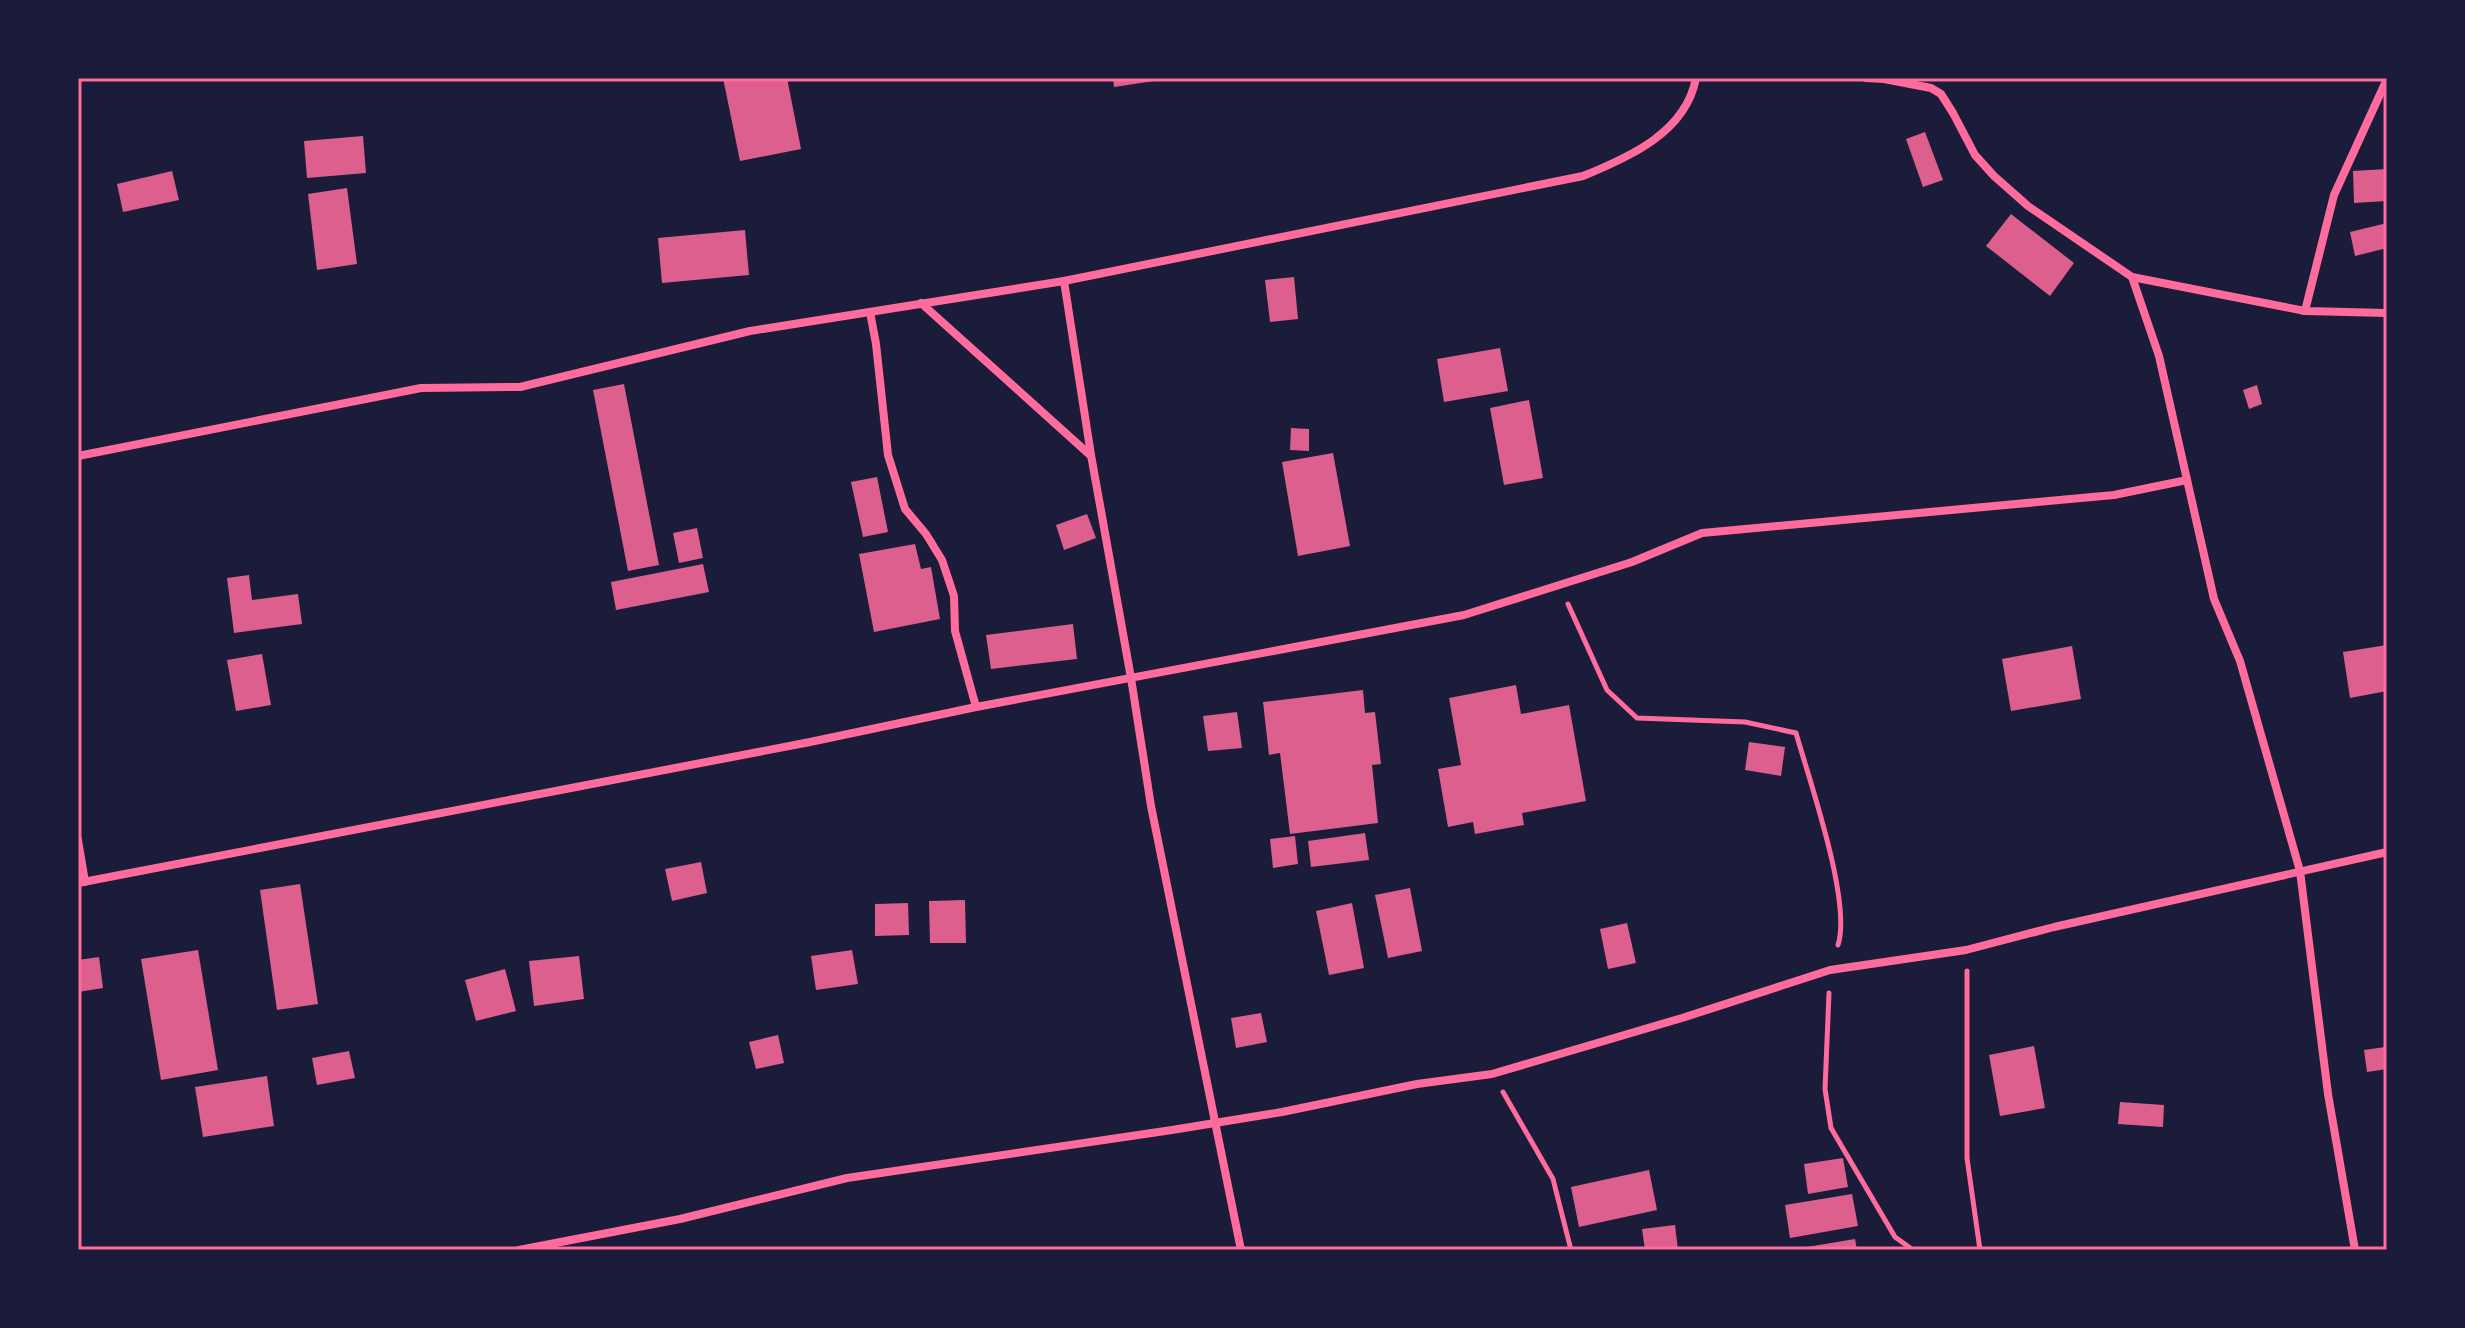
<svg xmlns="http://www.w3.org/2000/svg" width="2465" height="1328" font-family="Figtree,sans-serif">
<rect width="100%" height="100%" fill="#1b1b3a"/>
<g fill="#dd5f8e">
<polygon points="723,78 787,78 801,149 740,161"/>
<polygon points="1113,78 1154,78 1154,81 1114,87"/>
<polygon points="1925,132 1943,180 1923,187 1906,139"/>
<polygon points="363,136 366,173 307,178 304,141"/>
<polygon points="2387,169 2387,201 2354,203 2353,171"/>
<polygon points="172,171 179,200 123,212 117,184"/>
<polygon points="347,188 357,264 317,270 308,194"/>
<polygon points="2011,214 2074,263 2050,296 1986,246"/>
<polygon points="2387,223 2387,248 2355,256 2350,232"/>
<polygon points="745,230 749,275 662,283 658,238"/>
<polygon points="1294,277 1298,319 1270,322 1265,280"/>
<polygon points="1500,348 1508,391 1444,402 1437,359"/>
<polygon points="624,384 659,565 628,571 593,390"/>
<polygon points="2257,385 2262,404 2249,409 2243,390"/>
<polygon points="1529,400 1543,478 1504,485 1490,408"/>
<polygon points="1291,428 1309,429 1309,451 1290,450"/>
<polygon points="1333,453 1350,546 1298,556 1282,462"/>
<polygon points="877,477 888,532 863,537 851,482"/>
<polygon points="1087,514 1096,538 1064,550 1056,525"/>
<polygon points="697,528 703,558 679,563 673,533"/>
<polygon points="915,544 921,569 931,567 940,619 874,632 859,554"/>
<polygon points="703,564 709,592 616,610 611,582"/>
<polygon points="249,575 252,600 298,594 302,624 234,633 227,578"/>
<polygon points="1073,624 1077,659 991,669 986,635"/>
<polygon points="2387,645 2387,691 2350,698 2343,652"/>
<polygon points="2072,646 2081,699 2011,711 2002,659"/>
<polygon points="262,654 271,705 236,711 227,660"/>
<polygon points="1516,685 1521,714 1569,705 1586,801 1522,813 1524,825 1475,834 1473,822 1448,827 1438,769 1461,765 1449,698"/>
<polygon points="1363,690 1365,713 1375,712 1381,764 1372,765 1378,823 1290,834 1280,753 1269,755 1263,702"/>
<polygon points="1237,712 1242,748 1208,751 1203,716"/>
<polygon points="1749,742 1785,747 1781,776 1745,770"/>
<polygon points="1365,833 1369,860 1311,867 1308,841"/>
<polygon points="1295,836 1298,864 1273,868 1270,839"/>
<polygon points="701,862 707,893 672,901 665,869"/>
<polygon points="300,884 318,1004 277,1010 260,890"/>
<polygon points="1410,888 1422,951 1388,958 1375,895"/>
<polygon points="965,900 966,943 930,943 929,901"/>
<polygon points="908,903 909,935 875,936 875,904"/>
<polygon points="1352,903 1364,968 1329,975 1316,911"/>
<polygon points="1627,923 1636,963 1608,969 1600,929"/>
<polygon points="198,950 218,1070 161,1080 141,959"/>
<polygon points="852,950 858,984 816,990 811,956"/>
<polygon points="579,956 584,999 534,1006 529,961"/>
<polygon points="99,957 103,988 78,992 78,960"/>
<polygon points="505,969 516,1011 476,1021 465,980"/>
<polygon points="1261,1013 1267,1042 1236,1048 1231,1018"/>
<polygon points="778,1035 784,1063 756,1069 749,1042"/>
<polygon points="2034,1046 2045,1108 2000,1116 1989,1055"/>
<polygon points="2385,1047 2387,1069 2367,1072 2364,1050"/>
<polygon points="349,1051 355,1078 317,1085 312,1058"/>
<polygon points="267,1076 274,1126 203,1137 195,1087"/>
<polygon points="2120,1102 2164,1105 2163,1127 2118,1124"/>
<polygon points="1843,1158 1848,1187 1808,1194 1804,1164"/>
<polygon points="1649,1170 1657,1210 1579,1227 1571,1187"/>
<polygon points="1852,1194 1858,1226 1790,1238 1785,1205"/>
<polygon points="1675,1225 1678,1250 1645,1250 1642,1229"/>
<polygon points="1855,1239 1857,1250 1801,1250 1801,1248"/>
</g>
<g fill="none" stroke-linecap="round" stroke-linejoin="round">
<g stroke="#ff6b9d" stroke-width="5">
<path d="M 1568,604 L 1607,690 L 1637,718 L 1745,722 L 1796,733 C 1809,779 1852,902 1838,945"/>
<polyline points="1967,971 1967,1158 1980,1250"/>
<polyline points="1829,993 1825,1089 1831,1128 1895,1237 1913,1250"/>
<polyline points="1503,1092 1553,1179 1571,1250"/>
</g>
<g stroke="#ff6b9d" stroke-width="8">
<polyline points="1866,78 1884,79 1931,88 1941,94 1953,113 1975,155 1994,176 2028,206 2132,277 2305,311 2387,313"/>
<polyline points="2132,277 2159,356 2214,599 2240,661 2300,871 2328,1094 2355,1250"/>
<polyline points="1064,281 1091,455 1131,678 1151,806 1241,1250"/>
<polyline points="921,303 1090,455"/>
<polyline points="2305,311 2334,195 2387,79"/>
<polyline points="870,312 876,344 888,455 905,509 926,534 942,560 954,596 955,631 976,707"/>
<path d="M 78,456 L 421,388 L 520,387 L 750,331 L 1064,281 L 1583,176 C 1630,157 1686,132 1696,78"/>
<polyline points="78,840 85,882"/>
<polyline points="78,883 810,742 976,707 1464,615 1632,562 1702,533 2114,495 2187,480"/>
<polyline points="519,1250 680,1219 847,1178 1172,1130 1282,1112 1417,1084 1492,1074 1682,1018 1830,970 1966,950 2054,927 2387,852"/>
</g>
</g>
<rect width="2465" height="1328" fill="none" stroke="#1b1b3a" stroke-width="160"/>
<rect x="80" y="80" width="2305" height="1168" fill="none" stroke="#ff6b9d" stroke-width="3"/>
</svg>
